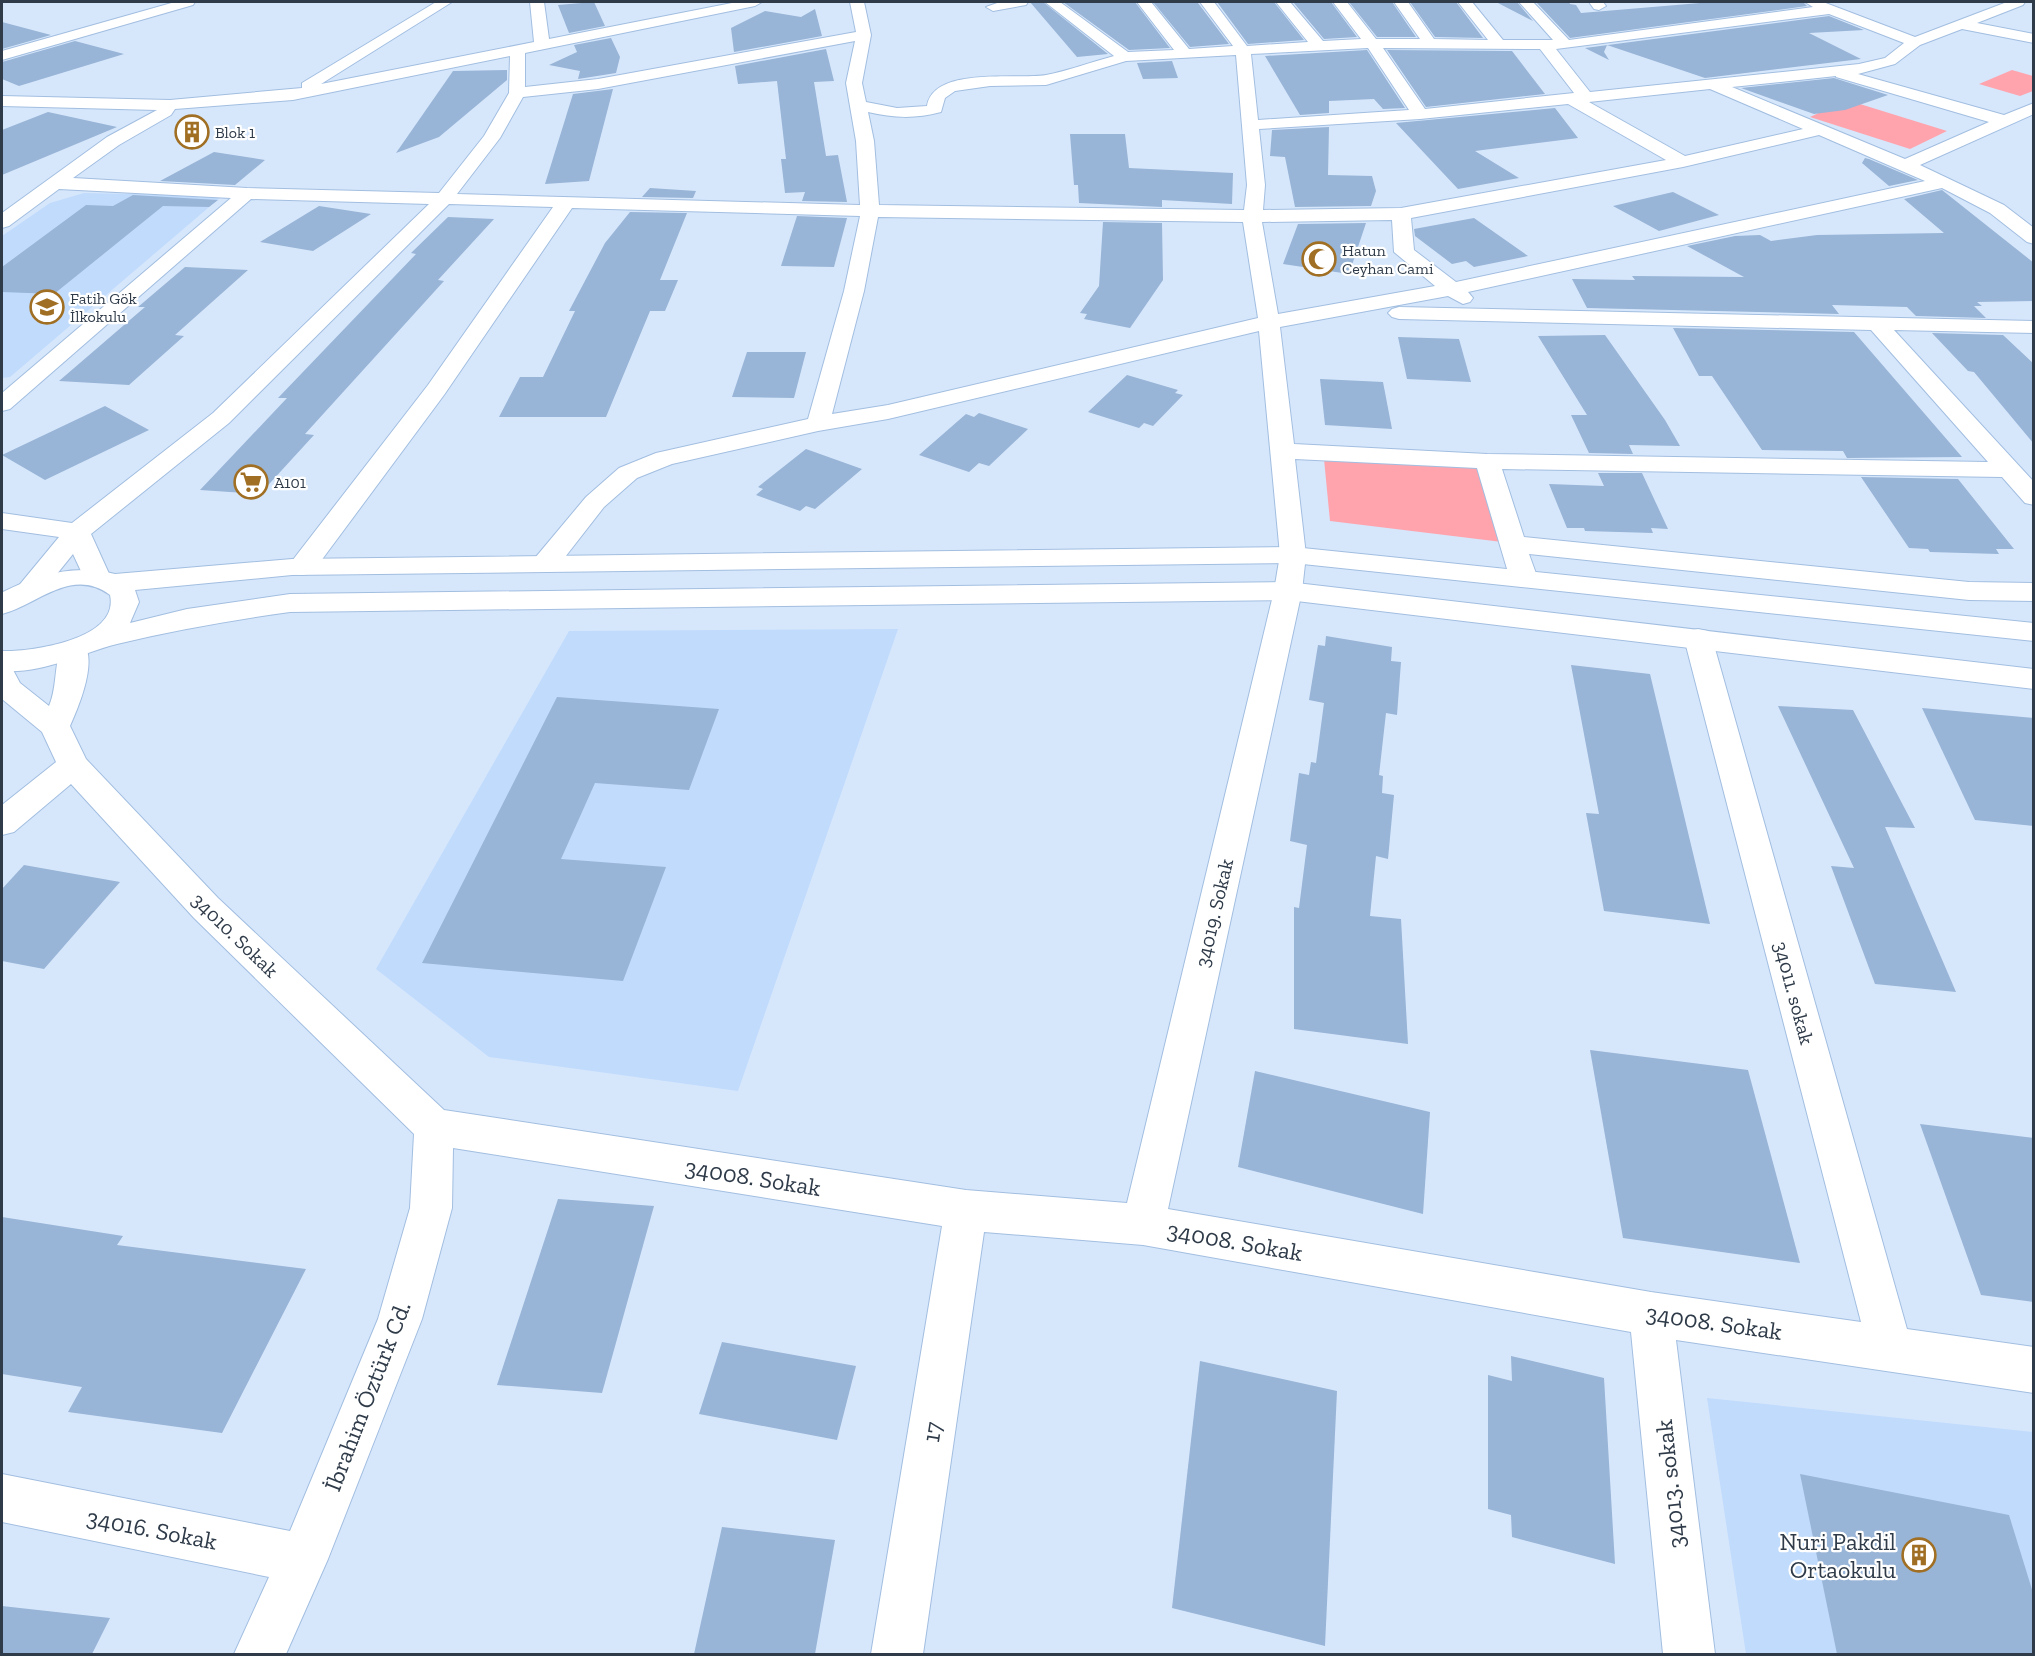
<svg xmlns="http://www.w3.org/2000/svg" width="2035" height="1656" font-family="'Zilla Slab',serif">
<rect width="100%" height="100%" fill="#d6e7fc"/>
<g fill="#c1dbfc">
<polygon points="84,193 222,196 10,377 2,378 2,236 50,203"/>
<polygon points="898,629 738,1091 489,1057 376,969 569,631"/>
<polygon points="1707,1398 2033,1432 2033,1654 1746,1654"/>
</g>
<g fill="#ffa4ad">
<polygon points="2012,70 2033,76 2033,91 2020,96 1979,84"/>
<polygon points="1847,100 1947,131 1910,149 1810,117"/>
<polygon points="1324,459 1482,465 1502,542 1330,521"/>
</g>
<g fill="#98b4d6">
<polygon points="594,2 605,26 569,33 558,5"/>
<polygon points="1030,2 1043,2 1108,54 1077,57"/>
<polygon points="1063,2 1135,2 1170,48 1129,50"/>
<polygon points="1153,2 1198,3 1229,44 1190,47"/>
<polygon points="1217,2 1274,2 1304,40 1248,44"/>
<polygon points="1293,2 1331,2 1357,37 1324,39"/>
<polygon points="1349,2 1392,2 1416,37 1377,37"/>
<polygon points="1410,2 1456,2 1483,38 1435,37"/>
<polygon points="1496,2 1517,2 1533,21"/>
<polygon points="1536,2 1569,2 1570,4 1576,5 1581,13 1712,2 1803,2 1807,6 1570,38"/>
<polygon points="815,9 822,36 734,52 731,28 765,11 801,17"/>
<polygon points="1829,16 1864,30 1809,33 1861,59 1705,78 1607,45 1604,52 1609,60 1585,48"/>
<polygon points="2,22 51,35 2,49"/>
<polygon points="611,38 620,57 616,73 578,79 580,71 549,65 577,52 574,45"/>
<polygon points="75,41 124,54 19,86 2,79 2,62"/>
<polygon points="826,49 834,81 814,82 826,156 838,155 847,202 802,201 805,192 785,193 781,159 786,159 777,81 738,84 735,66"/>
<polygon points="1367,50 1405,108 1383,109 1374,99 1329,101 1329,113 1300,115 1265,56"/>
<polygon points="1387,50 1512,51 1545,94 1426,107"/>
<polygon points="1172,61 1178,78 1143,79 1137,63"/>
<polygon points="507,70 507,80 439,137 396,153 453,71"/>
<polygon points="1834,78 1888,95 1845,110 1814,114 1741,88"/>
<polygon points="613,89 589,181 545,184 573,94"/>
<polygon points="1555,108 1578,138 1475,151 1519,178 1458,189 1396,123"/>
<polygon points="48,112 117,127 2,175 2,130"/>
<polygon points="1329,127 1328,175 1372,176 1376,191 1371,206 1295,207 1285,157 1270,156 1272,130"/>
<polygon points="1070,134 1125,134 1129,168 1233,173 1232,204 1162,200 1162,207 1079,203 1078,185 1074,185"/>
<polygon points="214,152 265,160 235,185 160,181"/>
<polygon points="1865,158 1869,159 1918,180 1889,186 1862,163"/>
<polygon points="650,188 696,191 693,198 642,197"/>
<polygon points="1942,190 2034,263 2034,301 1977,302 1982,306 1974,306 1986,318 1916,316 1907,307 1832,305 1839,314 1587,308 1572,279 1635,280 1632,276 1744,277 1687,246 1735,236 1760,235 1771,241 1817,235 1944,233 1904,199"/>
<polygon points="1673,192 1719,215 1659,231 1613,206"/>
<polygon points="133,195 218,200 209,207 163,206 54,294 2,292 2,267 86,205 113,206"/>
<polygon points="319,206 371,214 313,251 260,242"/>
<polygon points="630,212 687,213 660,280 678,280 665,311 650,311 606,417 499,417 520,377 543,377 575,311 569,311 605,243"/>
<polygon points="797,216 847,218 834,267 781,266"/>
<polygon points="448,217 494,219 438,280 444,281 305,434 314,435 260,494 200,490 287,398 278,398 416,254 411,253"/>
<polygon points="1474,218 1528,256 1474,267 1466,261 1452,264 1415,236 1414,229"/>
<polygon points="1103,222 1162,223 1163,280 1130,328 1084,319 1087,314 1080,313 1099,286"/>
<polygon points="1366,223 1349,274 1283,264 1298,224"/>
<polygon points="185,267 248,270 175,335 184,336 129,385 59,381 145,307 138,307"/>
<polygon points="1673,328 1854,332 1962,457 1847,458 1843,451 1762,450 1712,376 1699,376"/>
<polygon points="1932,333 2003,335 2034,364 2034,444 1974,372 1968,371"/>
<polygon points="1605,335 1665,420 1680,446 1629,445 1633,454 1589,453 1571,415 1587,415 1538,336"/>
<polygon points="1398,337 1459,339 1471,382 1407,379"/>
<polygon points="747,352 806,352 794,398 732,397"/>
<polygon points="1127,375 1178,390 1175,393 1183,395 1153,426 1144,423 1139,428 1088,412"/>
<polygon points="1320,379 1383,382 1392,429 1325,425"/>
<polygon points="105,406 149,430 45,480 2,455"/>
<polygon points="979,413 1028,429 989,466 979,463 969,472 919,455 966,414 974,417"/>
<polygon points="806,449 862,469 815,509 806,506 800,511 756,495 763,489 758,487"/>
<polygon points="1598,473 1642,473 1668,529 1651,528 1653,533 1585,531 1584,528 1567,528 1549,484 1604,486"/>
<polygon points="1861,477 1958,479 2014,549 1996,549 1999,554 1930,552 1928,549 1909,548"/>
<polygon points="1326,636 1392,647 1391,661 1401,662 1397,715 1386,713 1379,775 1383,776 1382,793 1394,795 1388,859 1376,856 1370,916 1401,919 1408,1044 1294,1029 1294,907 1299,908 1307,845 1290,841 1299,773 1309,775 1311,762 1316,763 1324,703 1309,700 1318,645 1325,646"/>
<polygon points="1571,665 1650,674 1710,924 1604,911 1586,813 1599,814"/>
<polygon points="557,697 719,709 689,790 595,783 561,859 666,867 623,981 422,963"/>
<polygon points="1778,706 1853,710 1915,828 1885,827 1956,992 1875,984 1831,866 1854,868"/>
<polygon points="1922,708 2034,718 2034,826 1975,820"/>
<polygon points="24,865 120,882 44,969 2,961 2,889"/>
<polygon points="1590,1050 1748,1070 1800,1263 1623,1238"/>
<polygon points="1255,1071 1430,1112 1423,1214 1238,1167"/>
<polygon points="1920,1124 2034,1138 2034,1302 1981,1295"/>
<polygon points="558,1199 654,1206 602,1393 497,1385"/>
<polygon points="2,1217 123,1236 117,1245 306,1269 222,1433 68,1412 82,1387 2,1374"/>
<polygon points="722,1342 856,1366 837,1440 699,1414"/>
<polygon points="1511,1356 1604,1378 1615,1564 1512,1537 1511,1515 1488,1509 1488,1375 1512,1381"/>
<polygon points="1200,1361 1337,1391 1325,1646 1172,1608"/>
<polygon points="1800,1474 2009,1515 2034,1596 2034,1654 1837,1654"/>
<polygon points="722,1527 835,1540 815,1654 694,1654"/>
<polygon points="2,1606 110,1618 92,1654 2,1654"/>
</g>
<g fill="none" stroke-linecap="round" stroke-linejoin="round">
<defs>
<g id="street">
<path d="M 436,2 L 452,2 L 321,84 L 534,42 L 530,2 L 544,2 L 549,39 L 737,2 L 762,2 L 755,6 L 525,53 L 525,87 L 598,79 L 856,32 L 850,2 L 864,2 L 871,35 L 862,83 L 866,102 L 897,108 L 927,106 C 934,66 1016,80 1046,75 C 1068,71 1091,62 1114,56 L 1045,2 L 1060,2 L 1128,52 L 1174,50 L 1137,2 L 1151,2 L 1189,49 L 1233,46 L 1200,2 L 1214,2 L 1247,46 L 1308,42 L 1276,2 L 1290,2 L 1323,41 L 1361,39 L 1333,2 L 1347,2 L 1376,39 L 1420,39 L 1394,2 L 1408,2 L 1434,39 L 1488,40 L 1458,2 L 1472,2 L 1503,40 L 1553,40 L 1519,2 L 1533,2 L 1569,40 L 1813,7 L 1805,2 L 1823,2 L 1915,37 L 2007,2 L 2025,2 L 2023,5 L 1977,23 L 2034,34 L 2034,43 L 1962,29 L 1920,45 L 1895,64 L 1858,74 L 2004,115 L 2034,103 L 2034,114 L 1920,165 L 2004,205 L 2034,228 L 2034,244 L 2027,242 L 1990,213 L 1942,188 L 1468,292 L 1473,298 L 1470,302 L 1463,304 L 1448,296 L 1280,327 L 1294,444 L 1487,454 L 1988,462 L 1871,330 L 1399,319 L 1392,317 L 1388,313 L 1392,309 L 1399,307 L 2034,321 L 2034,333 L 1894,330 L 2034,482 L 2034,505 L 2025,503 L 2002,477 L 1502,469 L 1524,537 L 1969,582 L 2034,583 L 2034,601 L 1969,600 L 1529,554 L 1538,579 L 1534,585 L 1524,587 L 1514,585 L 1510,579 L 1477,468 L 1295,459 L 1306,555 L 1302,591 L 1168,1209 L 1651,1292 L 1861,1322 L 1684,638 L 1688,631 L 1698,629 L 1708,631 L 1712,638 L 1907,1329 L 2034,1347 L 2034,1393 L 1676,1340 L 1715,1654 L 1663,1654 L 1631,1332 L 1143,1245 L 984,1232 L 923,1654 L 871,1654 L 942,1226 L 453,1148 L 452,1208 L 422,1319 L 328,1559 L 286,1654 L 234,1654 L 269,1577 L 2,1522 L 2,1474 L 290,1531 L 378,1319 L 410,1208 L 414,1134 L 194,918 L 71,784 L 14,832 L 2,835 L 2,805 L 56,762 L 42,732 L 2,699 L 2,665 L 12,668 L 20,683 L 49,706 C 58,686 53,661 64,643 L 74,640 L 84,643 C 97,663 79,706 70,726 L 86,759 L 218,898 L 444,1110 L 966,1190 L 1127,1203 L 1274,591 L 1280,555 L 1259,331 L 888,419 L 818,431 L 672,464 L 637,478 L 604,507 L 555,570 L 545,572 L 535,570 L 532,564 L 535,558 L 586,497 L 619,468 L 656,453 L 808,419 L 844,291 L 860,216 L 572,208 L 444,395 L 312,573 L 302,575 L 292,573 L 289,567 L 292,561 L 428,385 L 553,207 L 449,204 L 229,423 L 91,534 L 111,578 L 107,584 L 97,586 L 87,584 L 73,554 L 40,595 L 30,598 L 20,595 L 16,589 L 59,537 L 2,529 L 2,513 L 72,523 L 213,413 L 429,204 L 251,199 L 10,409 L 2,411 L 2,393 L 231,198 L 59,189 L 9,226 L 2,228 L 2,213 L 107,137 L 157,110 L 2,106 L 2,96 L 170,100 L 302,88 L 302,83 ZM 1829,14 L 1904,43 L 1885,58 L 1859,64 L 1590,92 L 1556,49 ZM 855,41 L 846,83 L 856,141 L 860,205 L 457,194 L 500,138 L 523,97 L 598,89 ZM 1368,48 L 1409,110 L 1258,120 L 1251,54 ZM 1383,48 L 1540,49 L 1574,93 L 1425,109 ZM 1236,55 L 1247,185 L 1244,210 L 879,205 L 874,141 L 868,112 C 893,118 915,119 941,112 L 945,98 L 955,91 L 990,86 L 1046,85 L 1126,61 ZM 510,56 L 509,93 L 484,136 L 439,193 L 247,188 L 73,178 L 119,145 L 171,115 L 175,109 L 293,100 ZM 1836,76 L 1836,77 L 1989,122 L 1905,159 L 1732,87 ZM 1710,89 L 1803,129 L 1685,156 L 1589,102 ZM 1568,104 L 1666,160 L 1401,208 L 1263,210 L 1265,185 L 1259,129 L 1420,119 ZM 1819,135 L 1925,181 L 1456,282 L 1414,250 L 1411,218 L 1683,167 ZM 878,217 L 1243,222 L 1258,318 L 888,405 L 832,414 L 864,291 ZM 1392,220 L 1394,252 L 1435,286 L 1278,314 L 1262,222 Z"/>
<polygon points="1000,2 1028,2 1026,5 993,11 986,7"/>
<polygon points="1589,2 1603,2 1606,6 1599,10 1594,9"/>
</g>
<path id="secondary" d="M 1293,547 L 2034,623 L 2034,641 L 1293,563 L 292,575 L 135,590 L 139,602 L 130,623 L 187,609 L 290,594 L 1288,582 L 2034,669 L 2034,689 L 1288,600 L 290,612 C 232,620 175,630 117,644 C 78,654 44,674 2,671 L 2,651 C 30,652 120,640 110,595 C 71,566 36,606 2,614 L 3,592 C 39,574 76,564 115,574 L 292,559 Z"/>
<polygon id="primary" points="175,2 195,2 193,5 2,60 2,51"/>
</defs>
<use href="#street" stroke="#a2bee0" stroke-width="2"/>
<use href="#secondary" stroke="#a2bee0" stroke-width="2"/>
<use href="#primary" stroke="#a2bee0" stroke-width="2"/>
<use href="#street" fill="#fff" fill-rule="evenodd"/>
<use href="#secondary" fill="#fff" fill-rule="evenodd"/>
<use href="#primary" fill="#fff" fill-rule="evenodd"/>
</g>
<defs>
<symbol id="building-ring" viewBox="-11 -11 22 22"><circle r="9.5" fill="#fff" stroke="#a06f23" stroke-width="1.5"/><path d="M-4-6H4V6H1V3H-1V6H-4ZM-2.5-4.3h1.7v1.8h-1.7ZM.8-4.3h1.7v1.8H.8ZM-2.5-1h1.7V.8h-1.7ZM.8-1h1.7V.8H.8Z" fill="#a06f23"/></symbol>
<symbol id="mosque-ring" viewBox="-11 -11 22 22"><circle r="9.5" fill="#fff" stroke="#a06f23" stroke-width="1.5"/><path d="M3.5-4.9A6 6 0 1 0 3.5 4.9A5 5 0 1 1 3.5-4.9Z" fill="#a06f23"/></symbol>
<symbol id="school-ring" viewBox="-11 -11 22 22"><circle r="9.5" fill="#fff" stroke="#a06f23" stroke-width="1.5"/><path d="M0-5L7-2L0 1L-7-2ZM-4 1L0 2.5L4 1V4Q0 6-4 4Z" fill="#a06f23"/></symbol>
<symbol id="supermarket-ring" viewBox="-11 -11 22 22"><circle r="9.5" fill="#fff" stroke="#a06f23" stroke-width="1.5"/><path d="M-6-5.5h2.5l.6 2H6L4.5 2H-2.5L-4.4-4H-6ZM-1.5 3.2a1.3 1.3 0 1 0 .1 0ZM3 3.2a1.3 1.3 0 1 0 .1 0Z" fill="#a06f23"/></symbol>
</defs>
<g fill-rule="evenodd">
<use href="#building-ring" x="173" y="113" width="38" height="38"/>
<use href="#mosque-ring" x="1300" y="240" width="38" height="38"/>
<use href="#school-ring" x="28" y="288" width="38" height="38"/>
<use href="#supermarket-ring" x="232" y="463" width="38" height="38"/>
<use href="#building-ring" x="1900" y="1536" width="38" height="38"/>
</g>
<g text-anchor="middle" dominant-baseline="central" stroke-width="4.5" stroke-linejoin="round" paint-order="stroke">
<g font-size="16" fill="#2f3b49" stroke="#fff" text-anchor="start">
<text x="215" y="132">Blok 1</text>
<text x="1342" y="250">Hatun<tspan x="1342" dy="18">Ceyhan Cami</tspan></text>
<text x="70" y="298">Fatih Gök<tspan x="70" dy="18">İlkokulu</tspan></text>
<text x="274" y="482">A101</text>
</g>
<g font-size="20" fill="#2f3b49" stroke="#fff">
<text transform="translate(1214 913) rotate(-77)">34019. Sokak</text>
<text transform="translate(235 935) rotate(44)">34010. Sokak</text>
<text transform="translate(1794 993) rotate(75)">34011. sokak</text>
</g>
<g font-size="24" fill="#2f3b49" stroke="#fff">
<text transform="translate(753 1177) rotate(9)">34008. Sokak</text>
<text transform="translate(1235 1241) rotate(10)">34008. Sokak</text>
<text transform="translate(1714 1322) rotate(8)">34008. Sokak</text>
<text transform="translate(367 1396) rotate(-69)">İbrahim Öztürk Cd.</text>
<text transform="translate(932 1432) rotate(-81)">17</text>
<text transform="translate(1670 1484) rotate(-96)">34013. sokak</text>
<text transform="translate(152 1529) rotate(11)">34016. Sokak</text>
</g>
<g font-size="24" fill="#2f3b49" stroke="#fff" text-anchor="end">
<text x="1896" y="1541">Nuri Pakdil<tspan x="1896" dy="28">Ortaokulu</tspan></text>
</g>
</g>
<rect width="2035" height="1656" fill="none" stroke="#2f3b49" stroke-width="6"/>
</svg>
